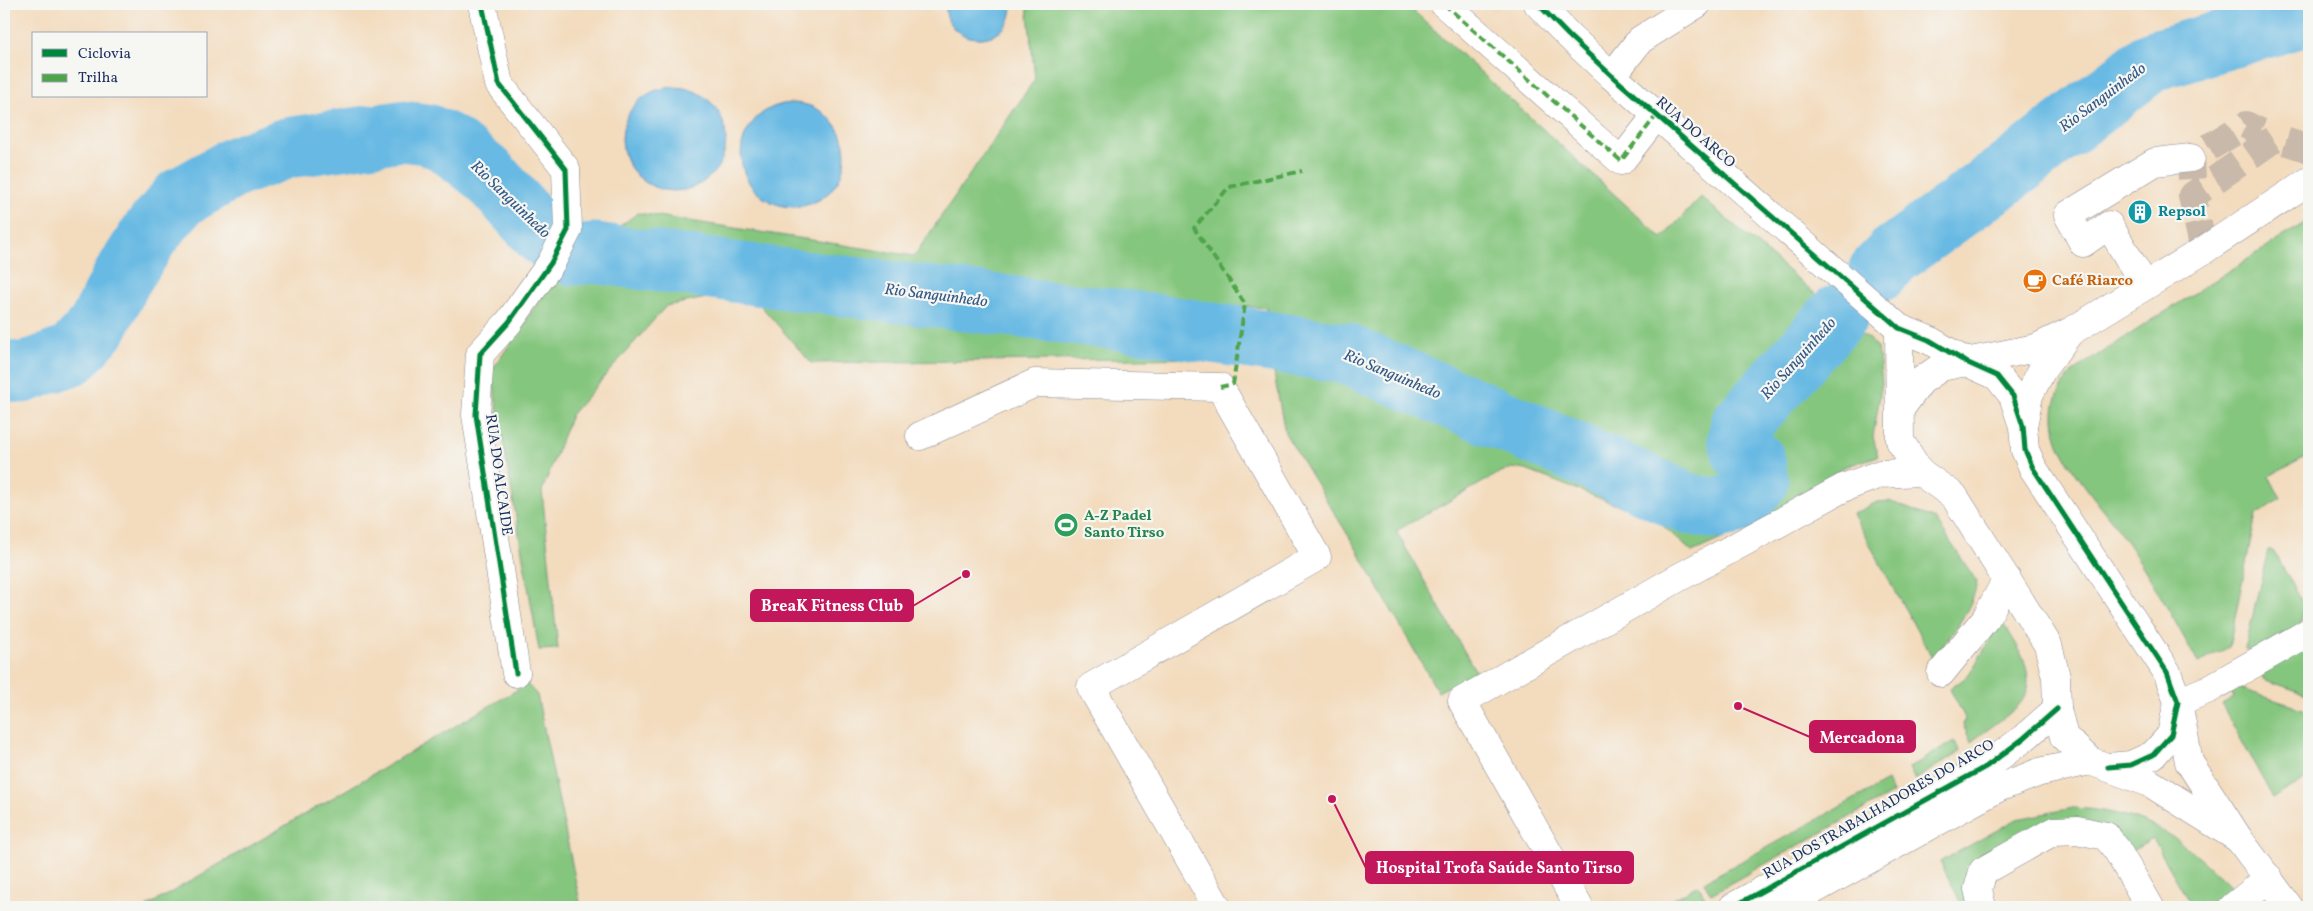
<svg xmlns="http://www.w3.org/2000/svg" width="2313" height="911" font-family="Vollkorn,serif">
<rect width="100%" height="100%" fill="#f6f6f2"/>
<filter id="ink" filterUnits="userSpaceOnUse"><feTurbulence type="fractalNoise" baseFrequency=".02" numOctaves="2"/><feDisplacementMap in="SourceGraphic" scale="10" xChannelSelector="R" yChannelSelector="G"/><feConvolveMatrix kernelMatrix="1 2 1 2 8 2 1 2 1" color-interpolation-filters="sRGB"/></filter>
<filter id="wash" filterUnits="userSpaceOnUse"><feTurbulence type="fractalNoise" baseFrequency=".0096" numOctaves="4" result="noise"/><feDisplacementMap in="SourceGraphic" scale="20" xChannelSelector="R" yChannelSelector="G"/><feGaussianBlur stdDeviation="1.12" result="paint"/><feColorMatrix in="noise" values="0 0 0 0 0 0 0 0 0 0 0 0 0 0 0 0 0 1.4 0 .05"/><feComposite in="paint" operator="in"/></filter>
<g filter="url(#wash)">
<rect width="100%" height="100%" fill="#f3dbbd"/>
<g fill="#85c67e" stroke="#507a6e">
<polygon points="1027,4 1406,4 1662,238 1701,197 1878,347 1882,383 1873,437 1878,456 1844,467 1769,518 1692,552 1661,524 1633,511 1526,470 1512,468 1501,472 1396,531 1476,672 1438,692 1356,548 1285,433 1268,341 1266,308 1239,306 1236,350 1214,358 811,363 747,290 666,306 571,415 542,491 558,649 539,650 491,372 561,268 638,213 914,256 1035,79"/>
<polygon points="2308,4 2309,4 2309,54 2299,38"/>
<path d="M 2309,220 L 2309,460 L 2304,458 L 2269,476 L 2281,499 L 2256,515 L 2229,647 L 2198,663 C 2176,623 2154,583 2129,545 C 2111,517 2065,467 2057,438 C 2049,406 2057,385 2082,365 Z"/>
<path d="M 1889,501 L 1935,519 L 1977,582 C 1972,612 1950,635 1933,660 L 1853,514 L 1877,502 Z"/>
<polygon points="2268,550 2271,550 2275,553 2303,604 2304,613 2300,625 2253,653 2245,649"/>
<path d="M 2001,621 C 2017,643 2042,681 2018,706 C 2004,719 1986,730 1971,742 L 1963,725 L 1965,718 L 1950,689 L 1969,675 Z"/>
<polygon points="2309,645 2309,695 2263,679 2262,670"/>
<polygon points="527,684 537,695 581,907 146,907"/>
<polygon points="2235,687 2309,711 2309,777 2273,798 2222,705 2234,698 2230,690"/>
<polygon points="1954,741 1960,751 1915,780 1909,768"/>
<polygon points="1887,781 1893,793 1711,894 1704,882"/>
<path d="M 2073,808 C 2109,810 2141,817 2172,837 C 2195,851 2216,874 2237,892 L 2223,907 L 2192,907 L 2153,839 L 2130,852 L 2038,827 L 1971,907 L 1963,907 L 1940,862 L 2017,819 Z"/>
<polygon points="1698,885 1705,897 1687,907 1660,907"/>
</g>
<g fill="#68b9e3" stroke="#4274a0">
<path d="M 946,4 L 1012,4 C 1013,52 941,47 946,4 Z"/>
<circle cx="674" cy="139" r="52"/>
<circle cx="793" cy="155" r="52"/>
</g>
<g fill="none" stroke-linecap="round" stroke-linejoin="round">
<g stroke="#68b9e3" stroke-width="61">
<polyline points="1878,272 1894,255 2021,163 2152,61 2309,15"/>
<polyline points="4,370 22,373 72,355 97,327 122,278 150,234 180,198 235,167 287,148 401,131 427,134 447,143 487,174 542,235 571,255 595,253 786,279 1154,324 1344,353 1541,437 1689,504 1717,509 1741,502 1758,481 1755,461 1742,452 1738,437 1741,424 1839,314"/>
</g>
</g>
</g>
<g filter="url(#ink)">
<g fill="none" stroke-linecap="round" stroke-linejoin="round">
<g stroke="#c8b9aa" stroke-width="28" stroke-dasharray="28 14" stroke-linecap="butt">
<polyline points="2192,179 2191,158 2246,125 2260,132"/>
<polyline points="2204,250 2192,196 2275,138 2309,149"/>
</g>
<defs>
<g id="minor">
<polyline points="482,4 499,84 566,169 568,230 551,263 509,322 480,354 476,415 516,673"/>
<polyline points="1444,4 1621,161 1656,116"/>
<polyline points="1538,4 1568,35 1612,76 1899,328 1929,340 1966,362 1997,376 2013,396 2023,426 2025,450 2033,468 2167,672 2178,702 2171,735 2153,755 2131,765 2108,767"/>
<polyline points="1612,76 1640,40 1697,4"/>
<polyline points="2145,286 2109,225 2083,243 2068,215 2155,162 2191,158"/>
<polyline points="1899,328 1900,441 1920,472 1954,496 2048,645 2056,677 2057,709 2064,737 2090,761 2150,783 2239,839"/>
<polyline points="1901,408 1921,381 1941,367 2036,348 2069,332"/>
<polyline points="2023,426 2029,395 2042,370 2070,332 2204,250 2309,181"/>
<polyline points="920,436 1035,383 1220,387 1317,557 1091,687 1217,907"/>
<polyline points="1941,673 1986,618 2007,579"/>
<polyline points="1579,907 1462,701 1678,578 1843,488 1880,474 1920,472"/>
<polyline points="1733,907 1987,766 2024,738 2057,709"/>
<polyline points="1783,907 1998,788 2040,772 2090,761"/>
<polyline points="1982,907 1978,889 1983,871 2054,831 2077,830 2106,836 2117,850 2150,907"/>
<polyline points="2233,907 2269,878"/>
<polyline points="2289,907 2239,839 2189,762 2178,702 2209,689 2309,632"/>
</g>
</defs>
<use href="#minor" stroke="#87858e" stroke-width="29"/>
<use href="#minor" stroke="#fff" stroke-width="28"/>
<g stroke="#4fa44a" stroke-width="4" stroke-dasharray="8 4" stroke-linecap="butt">
<polyline points="1444,4 1621,161 1656,116"/>
<polyline points="1220,387 1233,384 1245,304 1194,228 1229,187 1302,171"/>
</g>
<defs>
<g id="cycleway">
<polyline points="482,4 499,84 566,169 568,230 551,263 509,322 480,354 476,415 516,673"/>
<polyline points="1538,4 1568,35 1612,76 1899,328 1929,340 1966,362 1997,376 2013,396 2023,426 2025,450 2033,468 2167,672 2178,702 2171,735 2153,755 2131,765 2108,767"/>
<polyline points="1733,907 1987,766 2024,738 2057,709"/>
</g>
</defs>
<use href="#cycleway" stroke="#f6f6f2" stroke-width="8"/>
<use href="#cycleway" stroke="#00873e" stroke-width="5"/>
</g>
</g>
<defs>
<symbol id="building-disc" viewBox="-11 -11 22 22"><circle r="9.5" fill="#0f9aa8" stroke="#f6f6f2"/><path d="M-4-6H4V6H1V3H-1V6H-4ZM-2.5-4.3h1.7v1.8h-1.7ZM.8-4.3h1.7v1.8H.8ZM-2.5-1h1.7V.8h-1.7ZM.8-1h1.7V.8H.8Z" fill="#fff"/></symbol>
<symbol id="cafe-disc" viewBox="-11 -11 22 22"><circle r="9.5" fill="#e8710a" stroke="#f6f6f2"/><path d="M-5.5-4.5H6V0H3Q3 3.5 0 3.5H-2.5Q-5.5 3.5-5.5 0ZM3-3.2v2h1.7v-2ZM-6 4.5H4V6H-6Z" fill="#fff"/></symbol>
<symbol id="stadium-disc" viewBox="-11 -11 22 22"><circle r="9.5" fill="#2e9e5b" stroke="#f6f6f2"/><path d="M0-5a6.5 5 0 1 0 0 10a6.5 5 0 1 0 0-10ZM-3.5-1.8h7v3.6h-7Z" fill="#fff"/></symbol>
</defs>
<g fill-rule="evenodd">
<use href="#building-disc" x="2126" y="198" width="28" height="28"/>
<use href="#cafe-disc" x="2021" y="267" width="28" height="28"/>
<use href="#stadium-disc" x="1052" y="511" width="28" height="28"/>
</g>
<g text-anchor="middle" dominant-baseline="central" stroke-width="4.5" stroke-linejoin="round" paint-order="stroke">
<g font-size="15" fill="#1b2f5e" stroke="#f6f6f2">
<text transform="translate(1695 133) rotate(41)">RUA DO ARCO</text>
<text transform="translate(498 475) rotate(82)">RUA DO ALCAIDE</text>
<text transform="translate(1879 810) rotate(-30)">RUA DOS TRABALHADORES DO ARCO</text>
</g>
<g font-size="15" font-weight="bold" fill="#0d838f" stroke="#f6f6f2" text-anchor="start">
<text x="2158" y="212">Repsol</text>
</g>
<g font-size="15" font-weight="bold" fill="#c56008" stroke="#f6f6f2" text-anchor="start">
<text x="2052" y="281">Café Riarco</text>
</g>
<g font-size="15" font-weight="bold" fill="#27864d" stroke="#f6f6f2" text-anchor="start">
<text x="1084" y="516">A-Z Padel<tspan x="1084" dy="17">Santo Tirso</tspan></text>
</g>
<g font-size="16" font-style="italic" fill="#325886" stroke="#f6f6f2">
<text transform="translate(2103 98) rotate(-37)">Rio Sanguinhedo</text>
<text transform="translate(510 200) rotate(44)">Rio Sanguinhedo</text>
<text transform="translate(936 296) rotate(7)">Rio Sanguinhedo</text>
<text transform="translate(1799 359) rotate(-48)">Rio Sanguinhedo</text>
<text transform="translate(1392 375) rotate(23)">Rio Sanguinhedo</text>
</g>
</g>
<path fill="none" stroke="#c2185b" stroke-width="2" d="M966 574L913 606M1738 706L1810 737M1332 799L1366 868"/>
<g fill="#c2185b" stroke="#f6f6f2" stroke-width="2">
<circle cx="966" cy="574" r="5"/>
<circle cx="1738" cy="706" r="5"/>
<circle cx="1332" cy="799" r="5"/>
</g>
<g fill="#c2185b" stroke="#c2185b" stroke-width="2">
<rect x="751" y="590" width="162" height="31" rx="5"/>
<rect x="1810" y="721" width="105" height="31" rx="5"/>
<rect x="1366" y="852" width="267" height="31" rx="5"/>
</g>
<g font-size="16" text-anchor="middle" font-weight="bold" fill="#fff">
<text x="832" y="611">BreaK Fitness Club</text>
<text x="1862" y="743">Mercadona</text>
<text x="1499" y="873">Hospital Trofa Saúde Santo Tirso</text>
</g>
<rect width="2313" height="911" fill="none" stroke="#f6f6f2" stroke-width="20"/>
<rect x="32" y="32" width="175" height="65" fill="#f6f6f2" stroke="#9ea6b7"/>
<rect x="42" y="49" width="25" height="8" fill="#00873e" stroke="#9ea6b7"/>
<text x="78" y="58" font-size="15" fill="#1b2f5e">Ciclovia</text>
<rect x="42" y="74" width="25" height="8" fill="#4fa44a" stroke="#9ea6b7"/>
<text x="78" y="82" font-size="15" fill="#1b2f5e">Trilha</text>
</svg>
